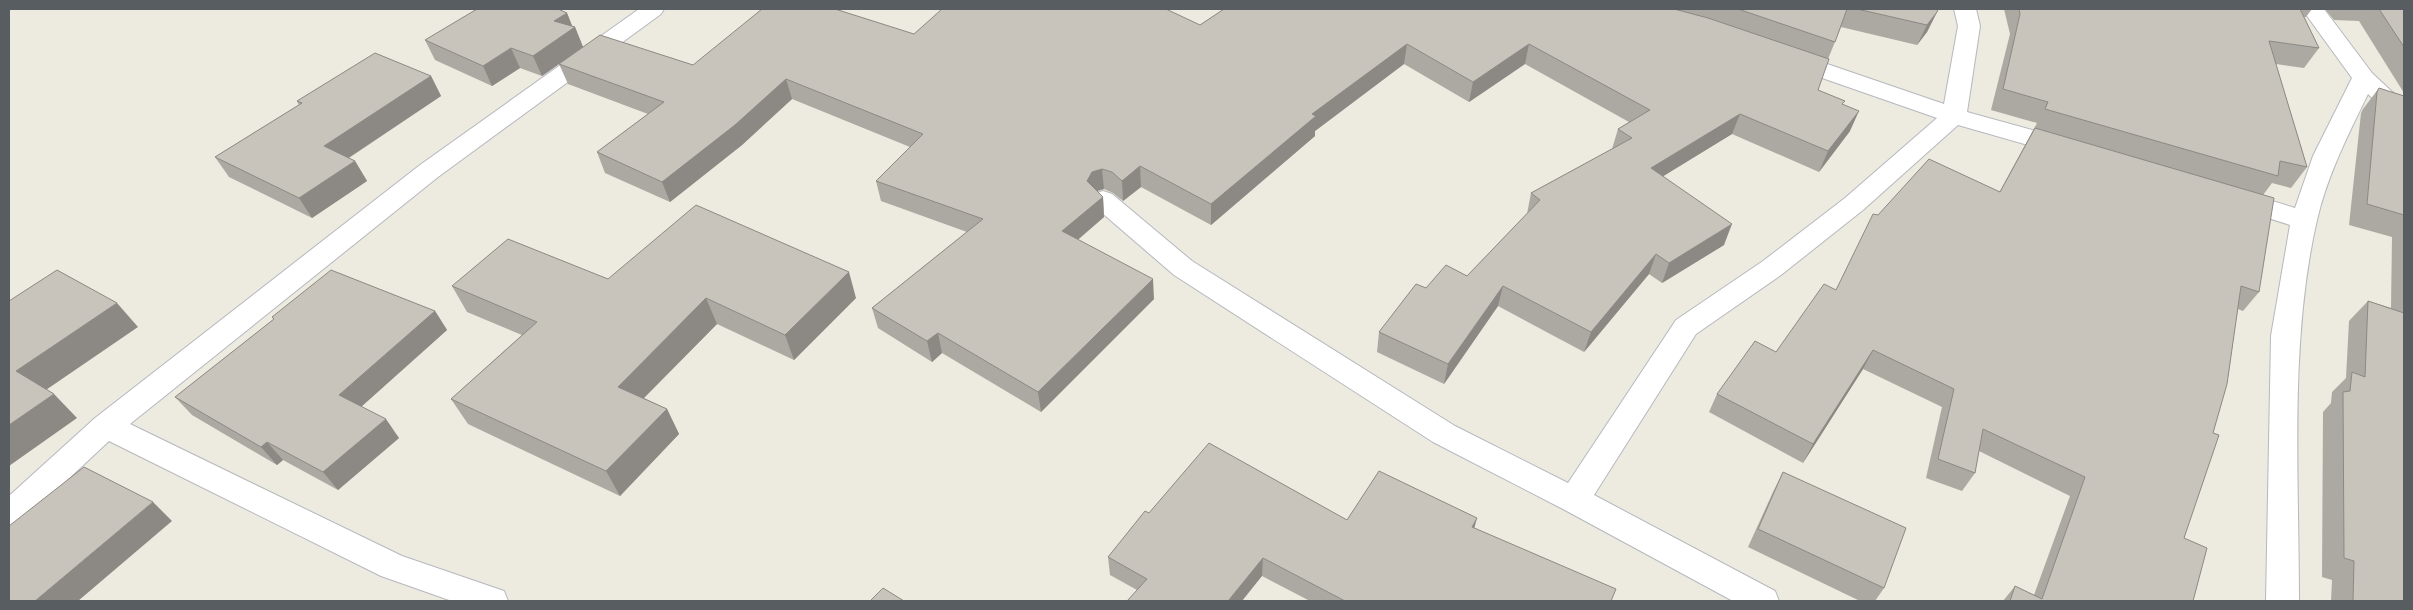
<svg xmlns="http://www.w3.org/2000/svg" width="2413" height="610" font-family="Montserrat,sans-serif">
<rect width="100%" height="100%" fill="#edeadf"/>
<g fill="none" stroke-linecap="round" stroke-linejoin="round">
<defs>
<g id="street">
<polygon points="639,9 664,9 661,14 438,177 130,424 402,556 504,591 508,601 452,601 381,576 109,441 20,524 9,528 9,496 95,418 420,165"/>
<polygon points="1954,9 1976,9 1980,26 1967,112 2075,142 2078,148 2075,154 2066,156 1958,125 1863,210 1781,275 1696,334 1594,495 1775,591 1779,601 1733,601 1563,509 1433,442 1174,275 1094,206 1090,200 1094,194 1103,191 1112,194 1192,261 1455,426 1568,483 1676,320 1763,261 1845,198 1937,118 1782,64 1779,59 1782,54 1790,52 1798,54 1944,104 1958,26"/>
<path d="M 2302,9 L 2324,9 L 2372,73 L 2404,103 L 2404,124 L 2396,121 L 2368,94 C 2348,135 2327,176 2317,220 C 2289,341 2299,477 2299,601 L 2266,601 L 2271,336 L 2290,225 L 2227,205 L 2223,199 L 2227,193 L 2236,190 L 2295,208 L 2313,156 L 2352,78 Z"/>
</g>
</defs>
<use href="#street" stroke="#b5b8be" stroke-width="2"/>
<use href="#street" fill="#fff" fill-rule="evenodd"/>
</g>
<g fill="#aca9a2">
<polygon points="1224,9 1938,9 1937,12 1927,32 1917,45 1841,27 1828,59 1818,90 1843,105 1850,131 1819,172 1732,134 1663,176 1724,245 1662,283 1649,274 1584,352 1498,306 1444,384 1377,352 1379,332 1426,288 1467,276 1527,214 1531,193 1612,149 1618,129 1629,122 1525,64 1469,102 1404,64 1315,131 1315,136 1211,225 1141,187 1123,201 1113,193 1104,189 1097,191 1103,197 1104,217 1078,240 1154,299 1041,412 942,353 932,362 878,328 872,308 967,232 881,201 876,181 910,147 792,99 742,145 670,202 605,173 597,152 648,114 568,84 559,64 693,65 914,34 1200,25"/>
<polygon points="2004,9 2312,9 2306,17 2304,17 2319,48 2304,68 2276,64 2307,167 2291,188 2272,183 2263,195 2259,292 2243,311 2238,309 2213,433 2184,538 2193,601 2003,601 2015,586 2034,595 2070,496 1979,451 1975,473 1962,491 1926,478 1942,407 1863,369 1803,463 1709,412 1717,394 1776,352 1836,290 1878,215 2000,191 2037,123 1991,110 2010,34"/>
<polygon points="2325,9 2404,9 2404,93 2359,21 2334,20"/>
<polygon points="567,13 572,26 575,27 583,47 542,76 520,68 492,86 435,60 425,40"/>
<polygon points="431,76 441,96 349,158 355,161 367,181 312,218 229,177 215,157 299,105 297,101"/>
<polygon points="2379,88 2404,96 2404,601 2331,601 2332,580 2322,577 2323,412 2331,403 2332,392 2346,378 2349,321 2368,301 2391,308 2392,237 2349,225 2361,113 2363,109"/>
<polygon points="608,279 856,298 794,360 717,324 644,398 667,409 679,434 620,496 468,424 451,399 522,335 467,312 452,286"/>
<polygon points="435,311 447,330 361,407 399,438 338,490 283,460 277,465 192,415 175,397 274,319"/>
<polygon points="1783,472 1884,588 1875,601 1860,601 1748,547 1773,492"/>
<polygon points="1149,513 1347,520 1474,528 1611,601 1310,601 1262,576 1137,590 1110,575 1108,557"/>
</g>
<g fill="#8c8984">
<polygon points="1937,12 1927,32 1917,45 1927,25"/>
<polygon points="567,13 573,28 575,27 583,47 542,76 533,56 554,21"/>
<polygon points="1407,44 1404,64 1315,131 1315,136 1211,225 1211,204 1312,114"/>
<polygon points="1529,44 1525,64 1469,102 1473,82"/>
<polygon points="511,48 520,68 492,86 483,66"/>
<polygon points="431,76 441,96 336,166 324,146"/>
<polygon points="786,79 792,99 742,145 670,202 662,182"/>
<polygon points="1859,111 1850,131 1819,172 1828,151"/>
<polygon points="1740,114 1732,134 1644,188 1651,168"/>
<polygon points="355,161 367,181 312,218 299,198"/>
<polygon points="1140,166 1141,187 1123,201 1122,181"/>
<polygon points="1102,169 1104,189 1093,192 1087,181 1092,172"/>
<polygon points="1103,197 1104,217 1064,251 1062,231"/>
<polygon points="1732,224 1724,245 1662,283 1669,263"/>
<polygon points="1656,254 1649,274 1584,352 1591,332"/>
<polygon points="849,272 856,298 794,360 785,335"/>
<polygon points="1153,279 1154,299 1041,412 1038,392"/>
<polygon points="1503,286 1498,306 1444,384 1448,364"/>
<polygon points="706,298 717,324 630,412 618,387"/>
<polygon points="117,303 138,327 40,394 16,371"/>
<polygon points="435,311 447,330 353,414 339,395"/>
<polygon points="938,333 942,353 932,362 927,341"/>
<polygon points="1873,350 1863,369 1803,463 1813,444"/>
<polygon points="54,394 77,418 9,466 9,425"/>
<polygon points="667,409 679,434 620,496 606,471"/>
<polygon points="386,419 399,438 338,490 323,472"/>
<polygon points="267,442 283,460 277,465 261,447"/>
<polygon points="153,502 172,521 78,601 35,601"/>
<polygon points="1477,518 1472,537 1472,527"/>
<polygon points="1263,558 1262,576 1242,601 1228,601"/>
</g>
<g fill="#c8c4bc" stroke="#8c8984">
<polygon points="477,9 558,9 567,13 554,21 575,27 533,56 511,48 483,66 425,40"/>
<polygon points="762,9 835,9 914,34 942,9 1166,9 1200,25 1224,9 1674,9 1708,18 1829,59 1818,90 1845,101 1842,104 1859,111 1828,151 1740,114 1651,168 1732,224 1669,263 1656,254 1591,332 1503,286 1448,364 1379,332 1416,284 1426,288 1446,265 1467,276 1540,200 1531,193 1632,138 1618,129 1650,110 1529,44 1473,82 1407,44 1312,114 1316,116 1211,204 1140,166 1122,181 1112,172 1102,169 1092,172 1087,181 1103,197 1062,231 1153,279 1038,392 938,333 927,341 872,308 983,219 876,181 923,134 786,79 735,125 662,182 597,152 664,102 559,64 600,35 693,65"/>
<polygon points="1738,9 1847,9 1835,42"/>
<polygon points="1857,9 1938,9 1937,12 1927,25"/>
<polygon points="2019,9 2300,9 2319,48 2269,41 2307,167 2280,161 2278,176 2045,109 2048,102 2003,89 2020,14"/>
<polygon points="2379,9 2404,9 2404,47"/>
<polygon points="375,53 431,76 324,146 355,161 299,198 215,157 302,103 297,101"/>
<polygon points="2379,88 2404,96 2404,215 2367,204 2377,92"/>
<polygon points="2035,128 2274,198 2259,292 2241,286 2227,384 2213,433 2219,435 2184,538 2207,548 2193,601 2010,601 2015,586 2042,599 2085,477 1983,429 1975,473 1938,459 1954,389 1873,350 1813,444 1717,394 1755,341 1776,352 1824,284 1836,290 1873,214 1878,215 1929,159 2000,192"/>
<polygon points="696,205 849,272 785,335 706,298 618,387 667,409 606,471 451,399 537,322 452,286 508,239 608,279"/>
<polygon points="57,270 117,303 16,371 54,394 9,425 9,301"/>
<polygon points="331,270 435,311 339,395 386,419 323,472 267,442 261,447 175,397 274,319 272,317"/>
<polygon points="2368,301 2404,313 2404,601 2353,601 2354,561 2344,558 2343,392 2350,391 2352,372 2365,377"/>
<polygon points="1209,443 1347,520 1379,471 1477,518 1472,527 1616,589 1611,601 1345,601 1263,558 1228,601 1127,601 1147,579 1108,557 1145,511 1149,513"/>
<polygon points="84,467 153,502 35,601 9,601 9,526"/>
<polygon points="1783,472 1906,528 1884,588 1758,529"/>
<polygon points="883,588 904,601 870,601"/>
</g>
<rect width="2413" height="610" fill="none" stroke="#585d62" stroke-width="20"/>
</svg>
